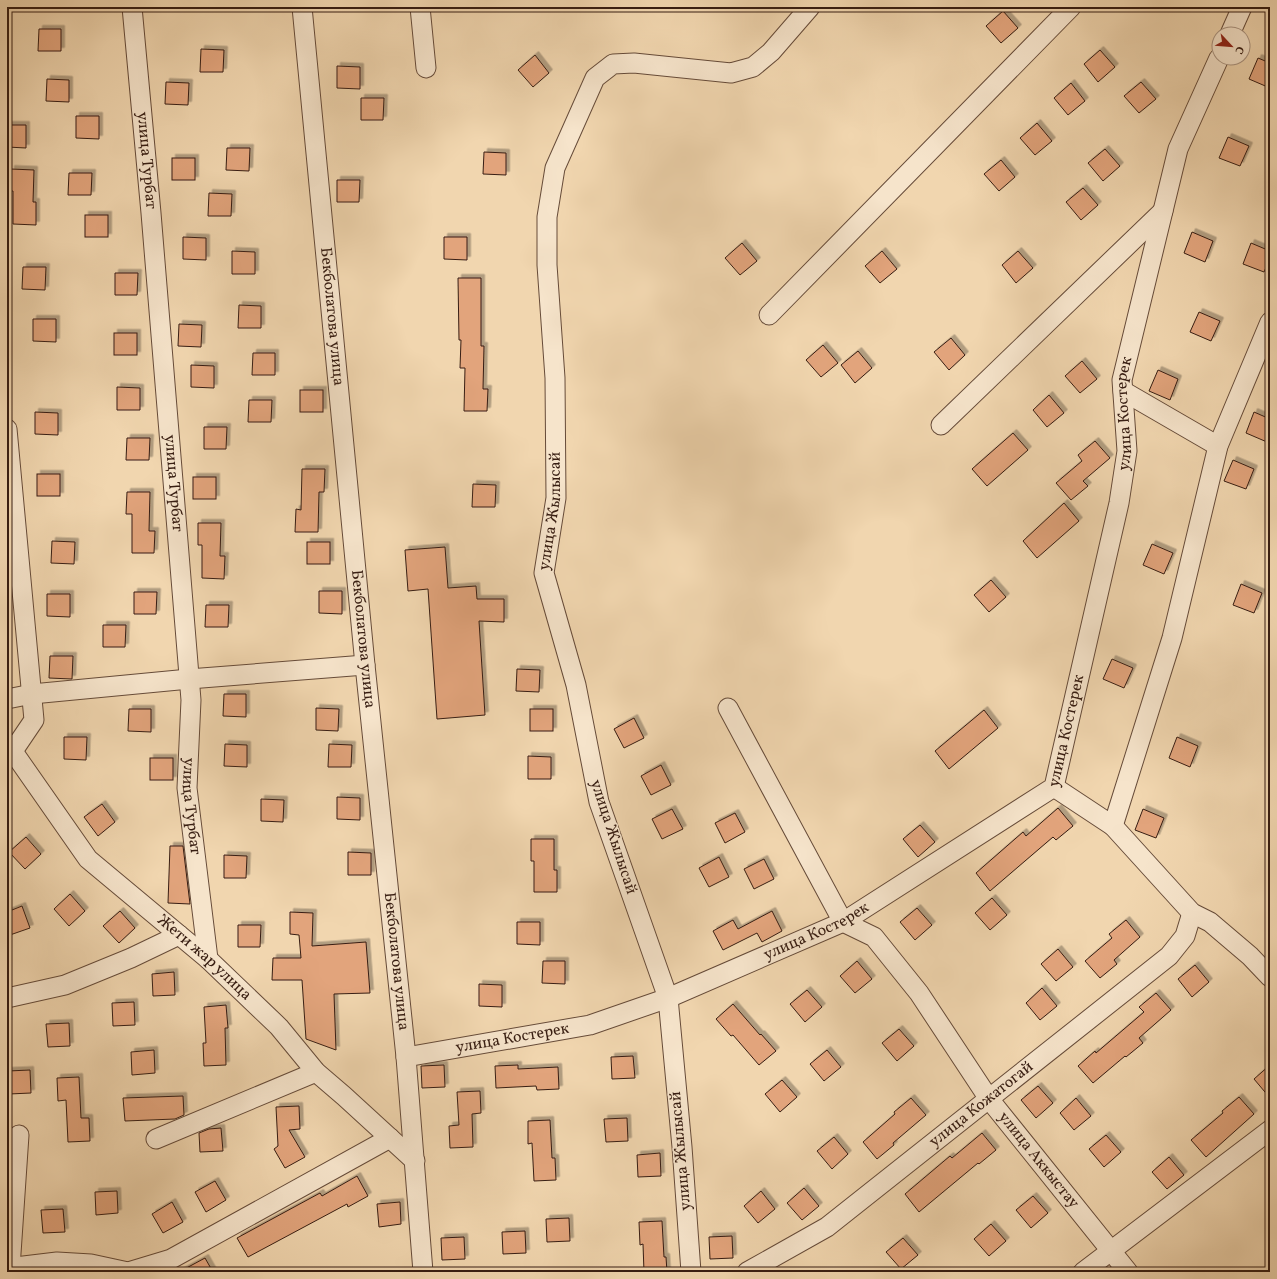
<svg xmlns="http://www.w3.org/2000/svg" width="1277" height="1279" font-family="Vollkorn,serif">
<defs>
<filter id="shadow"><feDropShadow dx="3.5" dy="-3.5" stdDeviation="0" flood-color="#0004"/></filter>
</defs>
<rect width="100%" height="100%" fill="#f1d6af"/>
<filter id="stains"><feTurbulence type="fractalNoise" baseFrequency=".005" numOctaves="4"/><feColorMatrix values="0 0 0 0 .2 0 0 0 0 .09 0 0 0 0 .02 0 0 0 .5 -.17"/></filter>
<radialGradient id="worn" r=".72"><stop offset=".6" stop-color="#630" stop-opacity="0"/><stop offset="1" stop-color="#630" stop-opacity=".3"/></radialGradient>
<g fill="#e2a47b" stroke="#371d12" filter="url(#shadow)">
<polygon points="1003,11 1018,28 1001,43 986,26"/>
<polygon points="39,29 61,29 61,51 38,51"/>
<polygon points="201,49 224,50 223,72 200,72"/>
<polygon points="1100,50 1115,67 1098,82 1084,64"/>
<polygon points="535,55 549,73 533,87 518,70"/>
<polygon points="1258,58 1270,63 1270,88 1249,79"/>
<polygon points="337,66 360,67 360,89 337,88"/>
<polygon points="47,79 69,80 69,102 46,101"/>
<polygon points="166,82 189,83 188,105 165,104"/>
<polygon points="1141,82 1156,99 1139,113 1124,96"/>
<polygon points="1071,83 1085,101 1068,115 1054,98"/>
<polygon points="361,98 384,98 383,120 361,120"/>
<polygon points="76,116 99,116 99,139 76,138"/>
<polygon points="1037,123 1052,141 1035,155 1020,138"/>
<polygon points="7,125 26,125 26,148 7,147"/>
<polygon points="1228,137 1249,146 1240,166 1219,158"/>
<polygon points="227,148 250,148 249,171 226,170"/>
<polygon points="1105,149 1120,166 1103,181 1088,163"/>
<polygon points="484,152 506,153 506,175 483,174"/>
<rect x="172" y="158" width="23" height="22"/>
<polygon points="1001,160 1015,177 999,191 984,174"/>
<polygon points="11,169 34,170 33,202 36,202 36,225 13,224 13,191 11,191"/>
<polygon points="69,173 92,173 91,195 68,195"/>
<polygon points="337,180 360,180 359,202 337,202"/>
<polygon points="1083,188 1098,205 1081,220 1066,202"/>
<polygon points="209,193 232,194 231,216 208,216"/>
<rect x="85" y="215" width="23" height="22"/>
<polygon points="1192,232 1213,241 1205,262 1184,253"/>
<polygon points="183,237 206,238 206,260 183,259"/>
<polygon points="444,237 467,237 467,260 444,259"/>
<polygon points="742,243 757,261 740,275 725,258"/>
<polygon points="1251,243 1270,251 1270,258 1264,272 1243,264"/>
<polygon points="232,251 255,252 255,274 232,274"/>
<polygon points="882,251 897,269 880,283 865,266"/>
<polygon points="1018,251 1033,268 1016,283 1002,265"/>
<polygon points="23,267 46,267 45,290 22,289"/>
<polygon points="115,273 138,273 137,295 115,295"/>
<polygon points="458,278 481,278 481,346 484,346 483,389 488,389 487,411 464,411 465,368 460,368 461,340 459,340"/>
<polygon points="239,305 261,306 261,328 238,328"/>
<polygon points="1199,312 1220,321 1211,341 1190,332"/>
<polygon points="33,319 56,319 56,342 33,341"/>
<polygon points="179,324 202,325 201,347 178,346"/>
<rect x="114" y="333" width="23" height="22"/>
<polygon points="951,338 965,355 949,370 934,352"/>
<polygon points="823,345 838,363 821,377 806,360"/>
<polygon points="858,351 872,368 855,383 841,365"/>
<polygon points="253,353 275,353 275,375 252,375"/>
<polygon points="1082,361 1097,379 1080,393 1065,376"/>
<polygon points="191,365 214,366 214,388 191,387"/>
<polygon points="1158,370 1178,379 1170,400 1149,391"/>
<polygon points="117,387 140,388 140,410 117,410"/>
<rect x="300" y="390" width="23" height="22"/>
<polygon points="1049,395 1064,413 1047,427 1033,410"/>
<polygon points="249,400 272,400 271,422 248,422"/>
<polygon points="35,412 58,413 58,435 35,434"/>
<polygon points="1254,412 1270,419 1270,434 1267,442 1246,433"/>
<polygon points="204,427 227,427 226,449 204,449"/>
<polygon points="1013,433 1028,450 987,486 972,469"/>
<polygon points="127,438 150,438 149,460 126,460"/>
<polygon points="1095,441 1110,458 1083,481 1088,486 1071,500 1056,483 1082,461 1078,455"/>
<polygon points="1233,460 1254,469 1246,489 1224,481"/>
<polygon points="302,469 325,469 324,492 319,492 318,532 295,532 296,509 301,510"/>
<rect x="37" y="474" width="23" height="22"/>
<rect x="193" y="477" width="23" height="22"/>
<polygon points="473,484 496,485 495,507 472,507"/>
<polygon points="127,492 150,492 149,531 155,531 154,553 132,553 132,514 126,514"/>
<polygon points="1064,503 1079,521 1037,558 1023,541"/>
<polygon points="198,523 221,523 220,556 225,556 224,579 202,578 202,545 198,545"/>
<polygon points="52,541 75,542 74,564 51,563"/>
<rect x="307" y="542" width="23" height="22"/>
<polygon points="1152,544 1173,553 1164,574 1143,565"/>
<polygon points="445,547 448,588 476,586 477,599 504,599 504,622 479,621 485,715 437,719 428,589 408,591 405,550"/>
<polygon points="991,580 1006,597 989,612 974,595"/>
<polygon points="1241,584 1262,593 1254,613 1233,605"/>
<polygon points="319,591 342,591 342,614 319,613"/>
<polygon points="134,592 157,592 156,614 134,614"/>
<polygon points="47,594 70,594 70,617 47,616"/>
<polygon points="206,605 229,605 228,627 205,627"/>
<polygon points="103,625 126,625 125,647 103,647"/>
<polygon points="50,656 73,656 72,679 49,678"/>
<polygon points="1112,659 1133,668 1124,688 1103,679"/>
<polygon points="517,669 540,670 539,692 516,691"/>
<polygon points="224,694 246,694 246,717 223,716"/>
<polygon points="316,708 339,709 338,731 316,730"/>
<polygon points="129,709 151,709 151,732 128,731"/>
<rect x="530" y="709" width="23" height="22"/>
<polygon points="984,710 998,728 949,769 935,751"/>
<polygon points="634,718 644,738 624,748 614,729"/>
<polygon points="64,737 87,737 86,760 64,759"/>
<polygon points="1177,737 1198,746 1190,767 1169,758"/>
<polygon points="225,744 247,745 247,767 224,766"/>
<polygon points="329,744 352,745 351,767 328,767"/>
<polygon points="528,756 551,757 551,779 528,779"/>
<rect x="150" y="758" width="23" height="22"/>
<polygon points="661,765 671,785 651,795 641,776"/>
<polygon points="337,797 360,798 360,820 337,819"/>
<polygon points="261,799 284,800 283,822 261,821"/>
<polygon points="102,804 115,822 98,836 84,817"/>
<polygon points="1058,808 1073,826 1056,840 1053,837 990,891 976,873 1023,832 1026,836"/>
<polygon points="672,809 683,829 662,839 652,819"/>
<polygon points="1143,809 1164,818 1156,838 1135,830"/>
<polygon points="735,813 745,832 725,843 715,823"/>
<polygon points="920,825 935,842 918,857 903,839"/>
<polygon points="26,837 41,854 25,869 9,852"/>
<polygon points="531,839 554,839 554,870 557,870 557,892 534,892 534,861 531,861"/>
<polygon points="170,846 183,846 190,904 168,903"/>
<polygon points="348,852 371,853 371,875 348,875"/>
<polygon points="224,855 247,856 246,878 224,878"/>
<polygon points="719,857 729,877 709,887 699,868"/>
<polygon points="764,859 774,879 754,889 744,869"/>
<polygon points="70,894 85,911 69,926 54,909"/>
<polygon points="992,898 1007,915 990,930 975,913"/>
<polygon points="22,906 30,928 7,936 7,912"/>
<polygon points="917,908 932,925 915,940 900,922"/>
<polygon points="120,911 135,928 119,943 103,926"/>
<polygon points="772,911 782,931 762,942 757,933 723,950 713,931 733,920 738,929"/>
<polygon points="290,912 313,913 312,946 366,942 370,993 334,994 336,1050 306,1039 302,980 272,980 273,958 301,958 299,935 290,934"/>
<polygon points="1126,920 1140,937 1114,960 1117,964 1100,978 1085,961 1112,938 1109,934"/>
<polygon points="517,922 540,922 540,945 517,944"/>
<polygon points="238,925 261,925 260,947 238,947"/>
<polygon points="1058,949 1073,967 1056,981 1041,964"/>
<polygon points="543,961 565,961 565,984 542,983"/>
<polygon points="857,961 872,979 855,993 840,976"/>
<polygon points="1195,965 1209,982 1192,997 1178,979"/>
<polygon points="174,972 175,995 153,996 152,974"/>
<polygon points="479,984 502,985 502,1007 479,1006"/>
<polygon points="1042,988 1057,1006 1040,1020 1026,1003"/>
<polygon points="807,990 822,1007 805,1022 790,1004"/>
<polygon points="1156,993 1171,1010 1139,1038 1143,1043 1126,1057 1125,1056 1093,1083 1078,1066 1095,1051 1096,1053 1144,1012 1139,1007"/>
<polygon points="134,1002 135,1025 113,1026 112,1003"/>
<polygon points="733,1004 760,1035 761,1034 776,1051 759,1065 733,1035 731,1036 716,1019"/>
<polygon points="226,1005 228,1028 225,1028 226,1065 204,1066 203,1043 206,1043 204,1007"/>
<polygon points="69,1023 70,1046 48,1047 46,1024"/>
<polygon points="899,1029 914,1046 897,1061 882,1043"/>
<polygon points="154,1050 155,1073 132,1075 131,1052"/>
<polygon points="827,1050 841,1067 824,1081 810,1064"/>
<polygon points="633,1056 635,1078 612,1079 611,1057"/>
<polygon points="444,1065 445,1087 422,1088 421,1066"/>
<polygon points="518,1065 518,1069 558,1067 559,1089 537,1090 536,1086 496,1088 495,1066"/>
<polygon points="1270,1065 1270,1098 1254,1079"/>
<polygon points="30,1070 31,1093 9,1094 8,1071"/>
<polygon points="79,1077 81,1118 89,1118 90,1141 68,1142 66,1100 58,1101 57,1078"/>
<polygon points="782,1080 797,1097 780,1112 765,1094"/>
<polygon points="1038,1086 1053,1103 1036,1118 1021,1100"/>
<polygon points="480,1091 481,1113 472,1114 473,1147 450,1148 449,1126 459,1125 457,1092"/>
<polygon points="183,1096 184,1115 175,1119 125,1121 123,1098"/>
<polygon points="1239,1097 1254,1114 1206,1157 1191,1140 1223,1113 1222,1111"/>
<polygon points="911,1098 926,1115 893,1143 894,1145 877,1159 863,1142 895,1114 894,1112"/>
<polygon points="1076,1098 1091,1116 1074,1130 1060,1113"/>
<polygon points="299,1106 300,1129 289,1130 305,1157 285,1168 274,1149 278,1146 276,1107"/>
<polygon points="627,1118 628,1141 606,1142 604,1119"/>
<polygon points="550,1120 552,1158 555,1158 556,1180 534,1181 532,1143 528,1144 528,1121"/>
<polygon points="221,1128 223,1151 200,1152 199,1133 209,1129"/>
<polygon points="982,1133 996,1150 979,1164 978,1163 919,1212 905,1194 950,1156 952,1158"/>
<polygon points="1106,1135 1121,1152 1104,1167 1089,1149"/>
<polygon points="834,1137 848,1154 832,1169 817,1151"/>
<polygon points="660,1153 661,1176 638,1177 637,1155"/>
<polygon points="1169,1157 1184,1175 1167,1189 1152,1172"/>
<polygon points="357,1176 368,1196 348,1207 347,1204 248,1257 237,1238 320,1193 322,1196"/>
<polygon points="215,1181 226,1200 206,1212 195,1192"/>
<polygon points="804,1188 819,1206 802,1220 787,1203"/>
<polygon points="117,1191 118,1213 96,1215 95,1192"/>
<polygon points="761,1191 775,1209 758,1223 744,1206"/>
<polygon points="1033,1196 1048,1213 1031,1228 1016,1210"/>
<polygon points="172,1202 183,1222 163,1233 152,1214"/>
<polygon points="400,1202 401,1224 379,1227 377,1204"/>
<polygon points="63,1209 65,1232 43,1233 41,1210"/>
<polygon points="569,1218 570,1241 547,1242 546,1219"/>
<polygon points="662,1221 664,1257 666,1257 667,1272 644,1272 643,1244 640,1245 639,1222"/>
<polygon points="991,1224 1006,1241 989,1256 974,1239"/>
<polygon points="525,1231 526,1253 503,1254 502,1232"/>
<polygon points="732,1236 733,1258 710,1259 709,1237"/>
<polygon points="464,1237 465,1259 442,1260 441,1238"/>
<polygon points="903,1238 918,1255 901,1269 886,1252"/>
<polygon points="205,1258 213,1272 179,1272"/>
</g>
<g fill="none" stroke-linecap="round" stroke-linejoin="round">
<defs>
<g id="minor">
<path id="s1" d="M 132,7 L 151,213 L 191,700 L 187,788 L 208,959"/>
<path id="s2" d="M 302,7 L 365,665 L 406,1057 L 423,1272"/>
<polyline points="420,7 426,68"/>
<polyline points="1230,34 1242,7"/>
<polyline points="769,315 1071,7"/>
<polyline points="1123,391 1218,446"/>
<polyline points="941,425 1163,211"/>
<polyline points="7,429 34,720 13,751 7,754"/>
<polyline points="7,699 32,694 189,679 365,665"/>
<path id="s3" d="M 728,708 L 843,922 L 874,937 L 919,993 L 989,1099 L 1128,1272"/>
<path id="s4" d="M 7,743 L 88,859 L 208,959 L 279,1027 L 316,1072 L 344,1096 L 415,1161"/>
<polyline points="1054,787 1113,826 1172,638 1218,446 1270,322"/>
<polyline points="1113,826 1192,913 1210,922 1250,956 1270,977"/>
<polyline points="7,998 65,985 131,958 179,935"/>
<path id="s5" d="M 406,1057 L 590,1025 L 668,998 L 843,922 L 1054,787 L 1119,503 L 1127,451 L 1122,380 L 1178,149 L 1219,58"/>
<polyline points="156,1139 316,1072"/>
<polyline points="7,1268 57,1262 91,1264 128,1272"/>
<polyline points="10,1268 19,1135"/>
<polyline points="128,1272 171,1259 390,1138"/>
<path id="s6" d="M 691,1272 L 682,1147 L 668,998 L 599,802 L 576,685 L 544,573 L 556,498 L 555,378 L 547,265 L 547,217 L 555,168 L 595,78 L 613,64 L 634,63 L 731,73 L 753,67 L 771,52 L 810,7"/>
<path id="s7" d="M 747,1272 L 827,1227 L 1169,956 L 1185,936 L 1192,913"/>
<polyline points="1083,1272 1270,1130"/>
</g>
</defs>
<use href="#minor" stroke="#664b39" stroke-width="21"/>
<use href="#minor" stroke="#f6e4cb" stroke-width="19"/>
</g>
<g text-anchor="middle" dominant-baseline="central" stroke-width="3" stroke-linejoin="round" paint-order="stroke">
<g font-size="16" fill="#371d12" stroke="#f6e4cb">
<text stroke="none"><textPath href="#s1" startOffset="154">улица Турбат</textPath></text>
<text stroke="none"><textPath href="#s2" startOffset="311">Бекболатова улица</textPath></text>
<text stroke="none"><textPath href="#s5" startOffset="1092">улица Костерек</textPath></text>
<text stroke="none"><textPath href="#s1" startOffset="478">улица Турбат</textPath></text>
<text stroke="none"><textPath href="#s6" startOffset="781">улица Жылысай</textPath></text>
<text stroke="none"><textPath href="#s2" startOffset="635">Бекболатова улица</textPath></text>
<text stroke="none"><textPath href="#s5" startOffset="768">улица Костерек</textPath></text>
<text stroke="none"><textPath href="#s1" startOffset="802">улица Турбат</textPath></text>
<text transform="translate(613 837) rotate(72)">улица Жылысай</text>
<text stroke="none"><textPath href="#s5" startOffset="432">улица Костерек</textPath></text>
<text stroke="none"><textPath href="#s4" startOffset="294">Жети жар улица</textPath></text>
<text stroke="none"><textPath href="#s2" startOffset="959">Бекболатова улица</textPath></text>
<text stroke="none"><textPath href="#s5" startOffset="108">улица Костерек</textPath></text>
<text stroke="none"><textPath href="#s7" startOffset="289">улица Кожатогай</textPath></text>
<text transform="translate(681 1151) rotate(-95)">улица Жылысай</text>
<text stroke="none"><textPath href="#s3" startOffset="555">улица Аккыстау</textPath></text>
</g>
</g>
<rect width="1277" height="1279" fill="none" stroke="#f1d6af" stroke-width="24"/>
<rect x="8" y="8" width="1261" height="1263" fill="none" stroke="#371d12" stroke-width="2"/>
<rect x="12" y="12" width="1253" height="1255" fill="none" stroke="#371d12"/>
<g transform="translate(1231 46) rotate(116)"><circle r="19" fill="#f6e4cb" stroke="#aa9481"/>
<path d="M0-3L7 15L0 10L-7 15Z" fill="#8f2418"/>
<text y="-6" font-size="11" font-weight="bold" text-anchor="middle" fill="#371d12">С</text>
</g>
<rect width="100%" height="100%" filter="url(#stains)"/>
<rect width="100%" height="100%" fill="url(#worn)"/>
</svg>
